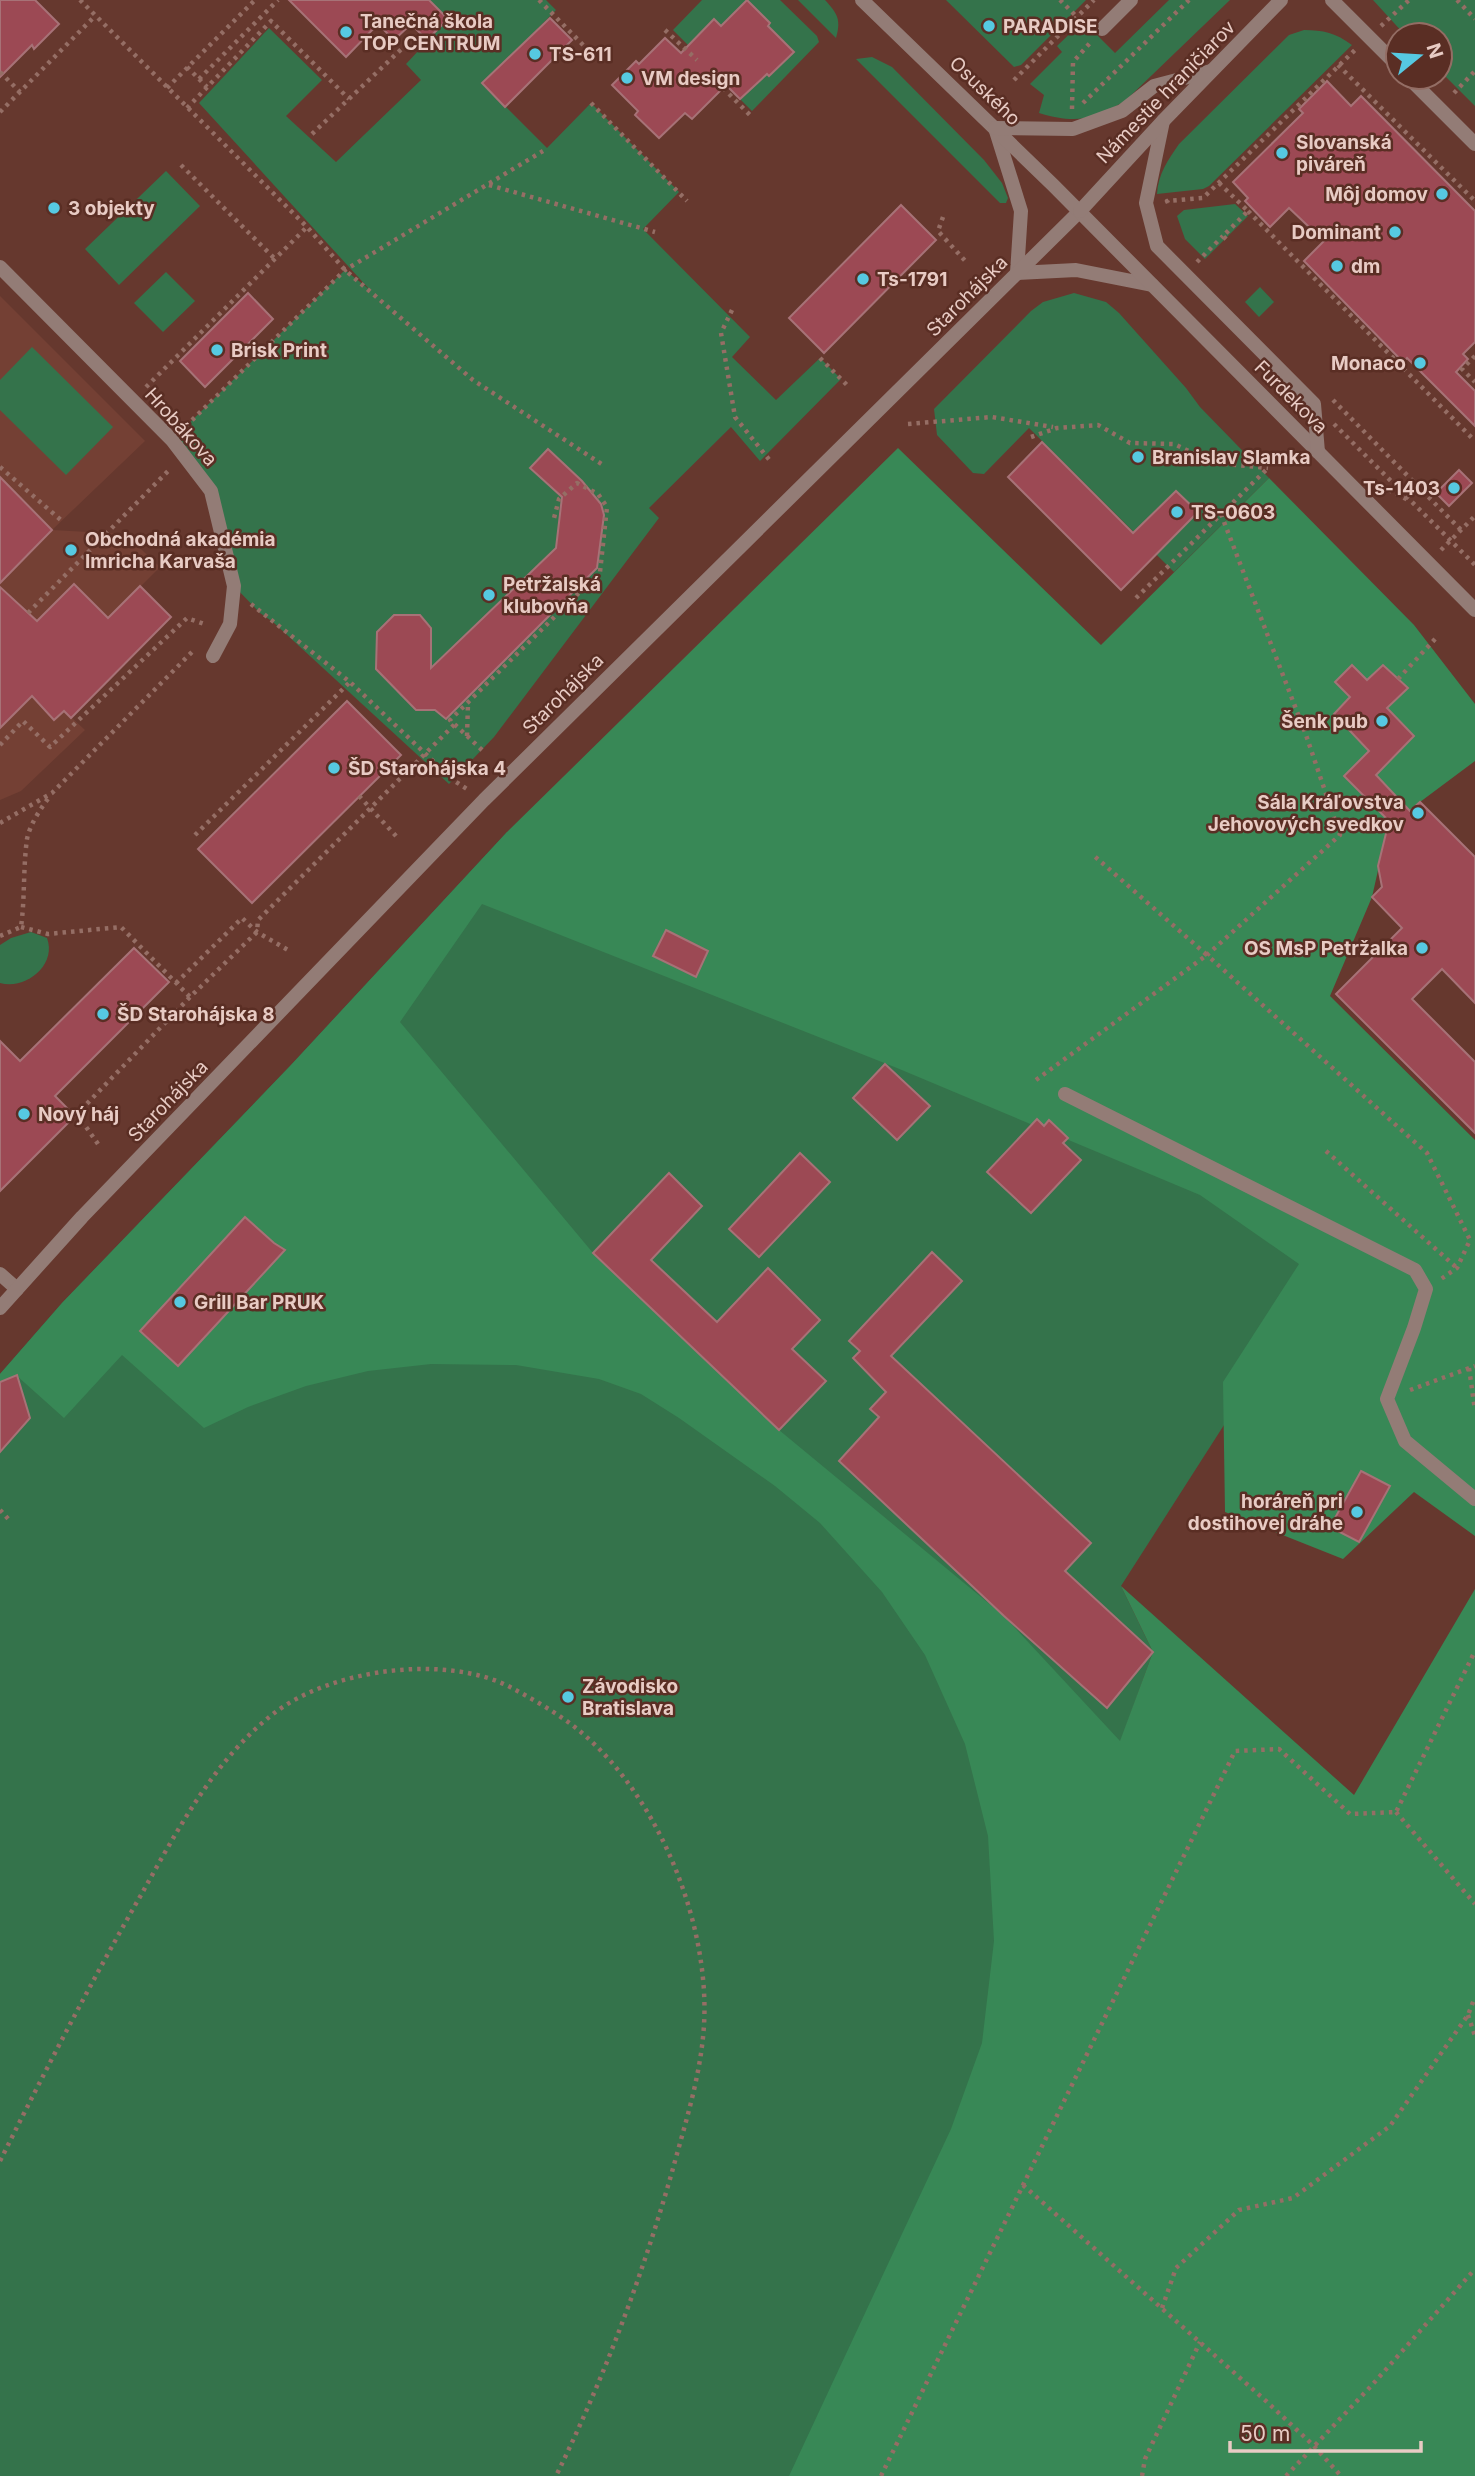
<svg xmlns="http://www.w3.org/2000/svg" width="1475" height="2476" font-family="Inter,sans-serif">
<rect width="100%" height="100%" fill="#66382e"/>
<polygon fill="#744034" points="0,296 145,441 52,530 125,534 160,567 140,587 171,617 71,717 85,730 21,791 0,800"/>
<g fill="#34734b">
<polygon points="429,0 546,0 556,10 483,84 547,148 591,103 679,192 643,229 750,337 732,357 776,400 820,358 841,379 760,461 731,427 649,508 659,518 494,737 449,784 273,622 260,613 234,586 211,491 172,440 345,270 370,290 199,103 269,28 322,80 286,116 336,162 421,80 406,64 448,19"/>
<polygon points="702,0 747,0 721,26 714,19 688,45 673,30"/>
<polygon points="747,0 780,0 817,36 819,42 752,111 740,99 767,74 770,76 794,52 768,26 770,23"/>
<path d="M 798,0 L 825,0 C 838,14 841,20 836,38 Z"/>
<polygon points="946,0 1086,0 1021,65 1014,67"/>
<path d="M 1169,0 L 1230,0 L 1125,101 C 1092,120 1076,124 1039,113 L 1044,95 L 1030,84 L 1062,52 L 1057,46 L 1083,21 L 1115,53 Z"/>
<polygon points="1373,0 1475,0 1475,106 1440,71 1440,35 1405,35"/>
<path d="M 1304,30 C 1323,30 1336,33 1352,45 L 1209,186 L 1203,189 L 1157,194 C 1158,174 1168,160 1179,144 L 1289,35 Z"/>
<polygon points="872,57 892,67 984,160 1002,183 1008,198 1006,203 1000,203 856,59"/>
<polygon points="166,171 200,206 119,285 85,249"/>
<polygon points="1235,204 1248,216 1205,259 1185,239 1177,216 1184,210"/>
<polygon points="166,272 195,301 163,332 134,303"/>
<polygon points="1260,287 1274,302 1259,317 1245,302"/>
<polygon points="1074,293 1106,302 1119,313 1186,388 1200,407 1269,478 1174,572 1029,428 984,474 973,473 937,435 934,409 1031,311 1043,302"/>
<polygon points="32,347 113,427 66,475 0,410 0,380"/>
<polygon points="507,832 1343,1239 1121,1586 1153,1652 854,2476 0,2476 0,1374 62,1303 291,1065"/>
<path d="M 31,932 L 47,938 C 57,965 26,990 0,983 L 0,945 L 11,938 Z"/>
</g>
<polygon fill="#388856" points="898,448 1101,645 1269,478 1414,625 1475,704 1475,761 1420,802 1386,835 1372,897 1330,996 1475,1140 1475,1536 1414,1492 1343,1559 1225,1512 1223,1382 1299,1264 1200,1195 897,1068 482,904 400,1022 593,1253 779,1430 1004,1616 1120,1741 1153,1652 1121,1586 1354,1795 1475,1589 1475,2476 789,2476 951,2129 982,2043 994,1941 988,1836 965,1744 925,1655 882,1592 820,1523 775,1486 679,1418 641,1394 599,1379 516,1365 431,1364 368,1371 306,1386 248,1407 204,1428 122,1355 64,1418 16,1375 0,1382 0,1374 62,1303 291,1065 507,832"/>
<g fill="#9c4954" stroke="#a77277" stroke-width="2">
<polygon points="0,0 35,0 59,24 34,49 32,45 0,77"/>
<polygon points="289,0 429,0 448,19 427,40 411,24 394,40 378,24 346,57"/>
<polygon points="747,0 770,23 768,26 794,52 769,76 767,74 740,99 726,85 692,119 685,113 659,138 635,115 638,111 612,85 636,61 639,64 665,38 681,53 714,19 721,26"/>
<polygon points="550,18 572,40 505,107 482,83"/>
<polygon points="1327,81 1351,106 1361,96 1475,211 1475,342 1463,354 1468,359 1456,372 1475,391 1475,426 1407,358 1403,362 1304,261 1324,241 1289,208 1270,227 1245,201 1248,198 1233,182 1303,113 1299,109"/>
<polygon points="901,205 936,240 824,353 789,318"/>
<polygon points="248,293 273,319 205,387 180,361"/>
<polygon points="1042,442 1133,533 1176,491 1198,512 1121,590 1008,477"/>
<polygon points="548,449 582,481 601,504 604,515 597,568 446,719 435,710 416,710 376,669 377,632 394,615 420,615 431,628 431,668 556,548 562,497 530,468"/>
<polygon points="1459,470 1472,483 1449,506 1436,493"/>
<polygon points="0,477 52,530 0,583"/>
<polygon points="74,584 108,618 140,586 171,617 71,718 64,711 54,720 32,696 0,728 0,587 37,621"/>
<polygon points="1352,665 1367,680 1383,665 1408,688 1387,708 1414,736 1376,775 1410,811 1420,802 1475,857 1475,1003 1442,969 1412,999 1475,1062 1475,1133 1336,994 1402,928 1372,897 1382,887 1378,866 1389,821 1344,776 1369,751 1334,714 1350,697 1335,682"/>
<polygon points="347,701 401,755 252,903 198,849"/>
<polygon points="666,930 708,951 696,977 653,956"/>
<polygon points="134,948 169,982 55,1096 75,1116 0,1191 0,1041 20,1061"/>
<polygon points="885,1064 930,1106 897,1140 853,1098"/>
<polygon points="1037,1119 1044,1126 1049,1120 1068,1138 1063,1143 1081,1160 1031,1213 987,1172"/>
<polygon points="800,1153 830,1182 759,1257 729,1229"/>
<polygon points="669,1173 702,1206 651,1260 717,1322 768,1268 820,1320 792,1349 826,1381 779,1430 593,1253"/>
<polygon points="245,1217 274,1243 285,1250 178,1366 140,1331"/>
<polygon points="932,1252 962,1281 891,1356 1091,1543 1065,1571 1153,1652 1107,1708 1004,1616 839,1461 879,1417 870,1409 886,1392 853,1358 860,1351 849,1341"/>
<polygon points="17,1375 30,1418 0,1452 0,1382"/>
<polygon points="1361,1471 1390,1486 1359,1542 1330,1527"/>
</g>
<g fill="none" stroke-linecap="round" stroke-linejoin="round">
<g stroke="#956e65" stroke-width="4.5" stroke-dasharray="3.5 5" stroke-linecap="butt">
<polyline points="80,0 307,227 345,270 473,380 603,465"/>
<polyline points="539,0 586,48"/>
<polyline points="1060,0 1077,17"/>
<polyline points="1457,0 1475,19"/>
<polyline points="1381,26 1409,0"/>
<polyline points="665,30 697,60"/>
<polyline points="1338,65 1475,201"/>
<polyline points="187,67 207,87"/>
<polyline points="0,72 20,92"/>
<polyline points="711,76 752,117"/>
<polyline points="199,79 278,0"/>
<polyline points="1014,80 1094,0"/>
<polyline points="167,88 255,0"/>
<polyline points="1454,93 1475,71"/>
<polyline points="591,103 687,201"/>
<polyline points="1083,103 1189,0"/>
<polyline points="187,108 271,21 349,99"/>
<polyline points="1072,109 1073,62 1090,43"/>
<polyline points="0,112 95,16"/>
<polyline points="312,134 412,39"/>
<polyline points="181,165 275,259"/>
<polyline points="1219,183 1248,211 1223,236 1228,241"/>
<polyline points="489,185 655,232"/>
<polyline points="1168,203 1167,201 1203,198 1357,48"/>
<polyline points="1248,211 1474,440"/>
<polyline points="943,217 938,231 968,264"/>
<polyline points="1197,262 1223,236"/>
<polyline points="732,310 721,333 735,417 771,462"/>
<polyline points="1475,356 1462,369 1475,382"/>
<polyline points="820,358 847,385"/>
<polyline points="146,387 307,227"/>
<polyline points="1333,400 1461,530"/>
<polyline points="908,424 992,417 1053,427"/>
<polyline points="1334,424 1475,565"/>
<polyline points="186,426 345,270 543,151"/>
<polyline points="1031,437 1057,428 1098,425 1130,443 1174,444 1214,463 1268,468"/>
<polyline points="0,467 62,521"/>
<polyline points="1381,486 1408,500"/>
<polyline points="1221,514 1306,735 1340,835 1207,955 1427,1153 1470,1240 1457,1268 1441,1279"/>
<polyline points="1441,550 1475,516"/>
<polyline points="1136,598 1268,468"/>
<polyline points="251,604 350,682 453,780 467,789"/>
<polyline points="28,613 171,468"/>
<polyline points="1398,679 1437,637"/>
<polyline points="467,736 468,703"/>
<polyline points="0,745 23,721 50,747 187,618 207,625"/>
<polyline points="482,750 450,720 600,572 607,507 598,494 577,483 559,499 553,522"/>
<polyline points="359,796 397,837"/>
<polyline points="0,823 52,793 194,650"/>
<polyline points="195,835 350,682"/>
<polyline points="21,927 48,934 121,927 190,997"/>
<path d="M 0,936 L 21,927 C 25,898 23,868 27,839 C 30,824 41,808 50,796"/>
<polyline points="176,983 242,918 257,932 288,950"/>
<polyline points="1036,1080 1207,955 1092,854"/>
<polyline points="98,1144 77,1114 190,997 257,932 258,920 455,724"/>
<polyline points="1326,1151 1457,1268"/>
<polyline points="1469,1368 1475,1410"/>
<polyline points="1410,1390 1475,1366"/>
<polyline points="0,1510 11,1522"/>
<polyline points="1396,1812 1475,1904"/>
<polyline points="1468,2015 1475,2036"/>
<path d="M 0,2161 C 45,2071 91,1982 141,1895 C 177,1831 214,1760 273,1714 C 330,1669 447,1653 512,1688 C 536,1701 561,1715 582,1733 C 659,1798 710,1924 704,2025 C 701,2075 685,2124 672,2172 C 642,2277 604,2378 556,2476"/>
<polyline points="1023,2185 1266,2401 1313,2445 1341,2476"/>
<polyline points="1162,2308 1176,2268 1239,2210 1293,2198 1390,2126 1468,2015 1475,1997"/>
<polyline points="881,2476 1235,1751 1279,1749 1350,1814 1396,1812 1475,1651"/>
<polyline points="1142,2476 1145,2459 1200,2342"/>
<polyline points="1286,2476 1373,2384 1475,2269"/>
</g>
<g stroke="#937c76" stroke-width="14">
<polyline points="1332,0 1398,66"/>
<polyline points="1102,29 1131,0"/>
<polyline points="1408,77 1475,144"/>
<polyline points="995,128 1021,211 1017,273"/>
<polyline points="0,267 172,440 211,491 234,586 230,624 213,656"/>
<polyline points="1017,273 1076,270 1152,285"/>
<polyline points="1065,1094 1415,1270 1426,1289 1414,1328 1387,1399 1405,1441 1475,1499"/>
<polyline points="0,1274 17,1289"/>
<polyline points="0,1308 82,1217 484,800 1080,211"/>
</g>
<g stroke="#937c76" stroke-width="14">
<polyline points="862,0 1053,185 1475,610"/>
<polyline points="1163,121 1146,203 1157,246 1314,404 1318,452"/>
<polyline points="995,128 1073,129 1122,111 1154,86 1211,71"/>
<polyline points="1080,211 1163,121 1281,0"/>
</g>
</g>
<g fill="#56c9e1" stroke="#5a2e24" stroke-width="2.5">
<circle cx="989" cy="26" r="7"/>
<circle cx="346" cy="32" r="7"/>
<circle cx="535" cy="54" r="7"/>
<circle cx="627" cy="78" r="7"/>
<circle cx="1282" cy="153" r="7"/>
<circle cx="1442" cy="194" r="7"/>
<circle cx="54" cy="208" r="7"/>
<circle cx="1395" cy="232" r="7"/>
<circle cx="1337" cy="266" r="7"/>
<circle cx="863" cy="279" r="7"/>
<circle cx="217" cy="350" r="7"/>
<circle cx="1420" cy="363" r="7"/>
<circle cx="1138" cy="457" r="7"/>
<circle cx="1454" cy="488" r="7"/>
<circle cx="1177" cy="512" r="7"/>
<circle cx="71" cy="550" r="7"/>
<circle cx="489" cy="595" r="7"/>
<circle cx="1382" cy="721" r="7"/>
<circle cx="334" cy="768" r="7"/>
<circle cx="1418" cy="813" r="7"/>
<circle cx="1422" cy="948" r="7"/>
<circle cx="103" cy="1014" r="7"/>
<circle cx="24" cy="1114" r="7"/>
<circle cx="180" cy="1302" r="7"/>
<circle cx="1357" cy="1512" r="7"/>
<circle cx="568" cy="1697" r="7"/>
</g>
<g text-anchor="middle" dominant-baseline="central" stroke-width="5" stroke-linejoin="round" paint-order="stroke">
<g font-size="19" font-weight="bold" fill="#e8cbc4" stroke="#5a2e24" text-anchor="start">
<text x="360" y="21">Tanečná škola<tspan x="360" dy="22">TOP CENTRUM</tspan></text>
<text x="1003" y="26">PARADISE</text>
<text x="549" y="54">TS-611</text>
<text x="641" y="78">VM design</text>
<text x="1296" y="142">Slovanská<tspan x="1296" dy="22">piváreň</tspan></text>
<text x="1428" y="194" text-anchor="end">Môj domov</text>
<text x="68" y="208">3 objekty</text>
<text x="1381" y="232" text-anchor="end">Dominant</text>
<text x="1351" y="266">dm</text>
<text x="877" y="279">Ts-1791</text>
<text x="231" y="350">Brisk Print</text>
<text x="1406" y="363" text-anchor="end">Monaco</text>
<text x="1152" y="457">Branislav Slamka</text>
<text x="1440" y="488" text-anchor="end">Ts-1403</text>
<text x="1191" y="512">TS-0603</text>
<text x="85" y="539">Obchodná akadémia<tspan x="85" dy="22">Imricha Karvaša</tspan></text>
<text x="503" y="584">Petržalská<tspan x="503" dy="22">klubovňa</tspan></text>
<text x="1368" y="721" text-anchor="end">Šenk pub</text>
<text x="348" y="768">ŠD Starohájska 4</text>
<text x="1404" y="802" text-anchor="end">Sála Kráľovstva<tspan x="1404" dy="22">Jehovových svedkov</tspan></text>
<text x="1408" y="948" text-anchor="end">OS MsP Petržalka</text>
<text x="117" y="1014">ŠD Starohájska 8</text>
<text x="38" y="1114">Nový háj</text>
<text x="194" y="1302">Grill Bar PRUK</text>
<text x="1343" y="1501" text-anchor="end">horáreň pri<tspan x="1343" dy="22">dostihovej dráhe</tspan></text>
<text x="582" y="1686">Závodisko<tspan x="582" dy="22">Bratislava</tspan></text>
</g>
<g font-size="19" fill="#e8cbc4" stroke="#5a2e24">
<text transform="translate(985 91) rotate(44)">Osuského</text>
<text transform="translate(1166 92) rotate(-46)">Námestie hraničiarov</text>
<text transform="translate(967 296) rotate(-45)">Starohájska</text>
<text transform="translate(1291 397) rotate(45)">Furdekova</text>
<text transform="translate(181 427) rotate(48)">Hrobákova</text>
<text transform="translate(563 694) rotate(-45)">Starohájska</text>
<text transform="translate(168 1101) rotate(-46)">Starohájska</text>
</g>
</g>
<g transform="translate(1419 56) rotate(72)"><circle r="33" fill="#5a2e24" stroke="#936d64" stroke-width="2"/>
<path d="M0-5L12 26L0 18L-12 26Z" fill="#56c9e1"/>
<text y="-10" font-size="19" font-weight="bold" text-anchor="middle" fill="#e8cbc4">N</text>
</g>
<path d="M1230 2441v10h191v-10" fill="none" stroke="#e8cbc4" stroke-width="3.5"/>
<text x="1240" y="2441" font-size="21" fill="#e8cbc4" stroke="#5a2e24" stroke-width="5" paint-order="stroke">50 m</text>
</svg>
